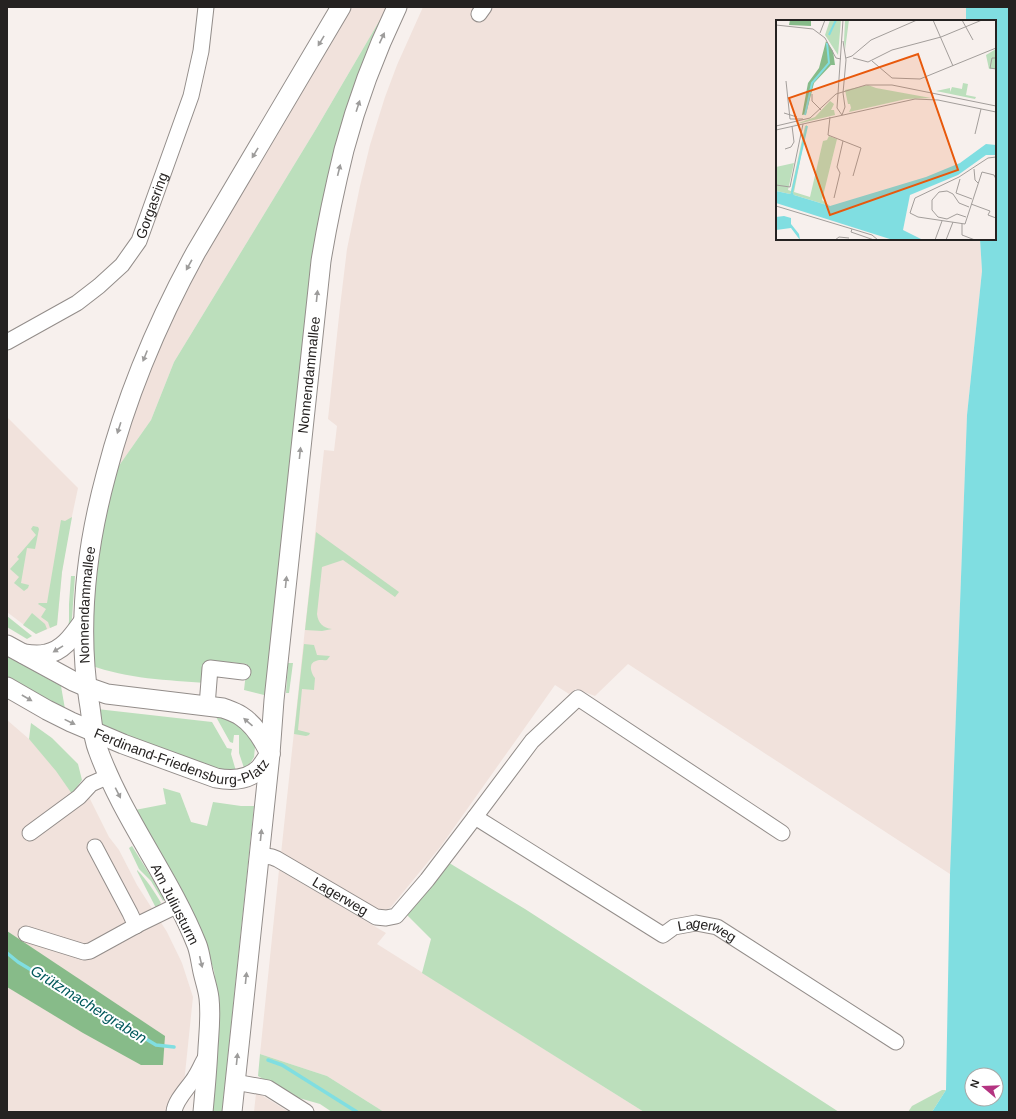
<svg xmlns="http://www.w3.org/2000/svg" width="1016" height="1119" font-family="Arial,sans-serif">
<rect width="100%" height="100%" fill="#f7f0ed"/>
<g fill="#f1e2dc">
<polygon points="347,7 390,7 384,20 381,18 316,129 174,362 151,420 111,477 130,416 173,306"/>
<polygon points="423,7 966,7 966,21 777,21 777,239 980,239 982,271 967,415 950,874 628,664 595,696 576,689 569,694 555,685 441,846 391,907 384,911 378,911 281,854 324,450 334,451 337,426 328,419 340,307 347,249 360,186 370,145 385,97 397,65"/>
<polygon points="8,418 78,488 68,535 62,572 57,625 36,634 7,612"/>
<polygon points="7,720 29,739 57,771 72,794 89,797 109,837 119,850 137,885 167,932 182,963 193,997 181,1112 7,1112"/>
<polygon points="279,870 386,933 377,944 644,1112 384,1112 327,1076 260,1054"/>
<polygon points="256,1093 263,1096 289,1112 254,1112"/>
</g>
<g fill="#bcdfbc">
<path d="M 381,18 L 384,20 L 344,131 L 268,696 L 244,690 L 247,664 L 209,660 L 206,683 C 168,680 127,679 90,665 L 91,607 L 111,477 L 151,420 L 174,362 L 316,129 Z"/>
<polygon points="72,517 62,572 57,625 50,628 48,622 41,617 46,609 38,604 39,603 47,603 61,520 65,521"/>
<polygon points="33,526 38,527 39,529 35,549 27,548 21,583 29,585 28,588 24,591 14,583 19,577 10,569 19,559 17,557 36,535 31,529"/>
<path d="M 316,532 L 399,592 L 395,597 L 343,560 L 322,567 L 317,614 C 318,623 323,628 332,629 L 322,631 L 305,630 Z"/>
<polygon points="71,576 75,576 72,618 71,624 67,634 69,621 69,604"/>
<polygon points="32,613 45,624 47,629 36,634 23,625"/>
<polygon points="7,616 32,636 27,639 7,627"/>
<path d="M 304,644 L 314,645 L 317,655 L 330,656 L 327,660 C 323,661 320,659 316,661 C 308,663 311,673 315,678 L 314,690 L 302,689 L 298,730 L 310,733 L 309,735 L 306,736 L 294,734 Z"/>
<polygon points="7,656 61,686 65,709 7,676"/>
<polygon points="288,663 293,663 289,693 286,693"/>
<polygon points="97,709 212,722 227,748 232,749 231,754 236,771 218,772 102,726 98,718"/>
<polygon points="215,715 241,724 254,741 255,747 254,757 251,762 244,768 239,753 239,735 234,735 233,743 230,742"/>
<polygon points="31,723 52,738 78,764 82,780 72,794 56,771 29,739"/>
<polygon points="163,788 180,793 191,822 207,826 213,802 241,806 254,806 222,1112 211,1112 219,1031 219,1007 214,971 203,936 135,810 166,804"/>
<polygon points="132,846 165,899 163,901 151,881 139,869 129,848"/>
<polygon points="446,861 525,909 839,1112 644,1112 422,973 431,939 406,914"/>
<path d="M 137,870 C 147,880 154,891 161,903 L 156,908 L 137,871 Z"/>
<polygon points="260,1054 327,1076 384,1112 332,1112 320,1104 292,1096 258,1076"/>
<polygon points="942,1090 946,1090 932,1112 908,1112 912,1106"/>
</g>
<polygon fill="#87bb89" points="7,931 165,1036 163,1065 141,1065 83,1033 7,987"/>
<path fill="#80dee1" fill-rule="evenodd" d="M 966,7 L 1009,7 L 1009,1112 L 932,1112 L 946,1090 L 950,874 L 967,415 L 982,271 L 980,239 L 995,239 L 995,21 L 966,21 ZM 972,1075 L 996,1075 L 996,1099 L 972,1099 Z"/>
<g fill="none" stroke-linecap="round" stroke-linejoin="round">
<g stroke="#80dee1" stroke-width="3.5">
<polyline points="7,953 18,962 156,1045 174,1047"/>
<polyline points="268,1060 282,1065 357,1112"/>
</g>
<defs>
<g id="minor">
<polyline points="479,14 484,7"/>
<path id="s1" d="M 7,342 L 77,303 L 99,286 L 122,265 L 139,241 L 191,96 L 201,51 L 206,7"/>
<polyline points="207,706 210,668 243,672"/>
<path id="s2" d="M 475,817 L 663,935 L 674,927 L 696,923 L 717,927 L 896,1042"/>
<polyline points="30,833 79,797 91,784 109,776"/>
<polyline points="95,847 130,913 136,926"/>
<path id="s3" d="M 259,855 L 272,857 L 277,859 L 376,917 L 386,918 L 396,916 L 427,880 L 475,817 L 532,741 L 578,698 L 782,833"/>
<polyline points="26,934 84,952 90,951 141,923 178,905"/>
<polyline points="235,1082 268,1088 306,1112"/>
<path d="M 174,1112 C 175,1100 189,1087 195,1077 C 199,1071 202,1063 206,1057"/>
</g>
<g id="major">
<path d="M 7,645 L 73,681 L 87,687 L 107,694 L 223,708 C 228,710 235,712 241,716 C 255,725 263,739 270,754"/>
<path d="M 24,654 C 31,655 39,656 46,654 C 63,651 73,636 83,622"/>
<path id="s4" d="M 7,687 L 47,710 L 71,722 L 123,744 L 216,778 C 232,781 250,780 261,767 C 264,763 267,758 270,754"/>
<path id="s5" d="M 203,1112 C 205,1091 207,1070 208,1048 C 209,1032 211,1015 209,998 C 208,989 205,981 203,972 C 201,963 200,953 197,945 C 170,877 123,819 98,750 C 92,735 92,717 89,701 C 77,625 86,549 106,475 C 126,397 157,323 196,252 L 341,7"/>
<path id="s6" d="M 232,1112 L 270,754 L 274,700 L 321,261 C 327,224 335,187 344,150 C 357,101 375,53 397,7"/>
</g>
</defs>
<use href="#minor" stroke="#938d8a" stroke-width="17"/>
<use href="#major" stroke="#938d8a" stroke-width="21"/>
<use href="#minor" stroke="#fff" stroke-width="15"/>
<use href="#major" stroke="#fff" stroke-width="19"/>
</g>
<defs><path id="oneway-solid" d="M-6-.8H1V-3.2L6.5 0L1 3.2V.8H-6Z"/></defs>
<g fill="#9d9c9b">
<use href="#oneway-solid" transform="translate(382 38) rotate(-65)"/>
<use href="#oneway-solid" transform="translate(321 41) rotate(121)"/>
<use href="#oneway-solid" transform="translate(358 106) rotate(-72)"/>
<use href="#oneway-solid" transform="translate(255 153) rotate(121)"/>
<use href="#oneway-solid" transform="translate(339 170) rotate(-76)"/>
<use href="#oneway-solid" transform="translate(189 265) rotate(119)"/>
<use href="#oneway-solid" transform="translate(317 296) rotate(-84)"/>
<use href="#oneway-solid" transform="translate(145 356) rotate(112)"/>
<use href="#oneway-solid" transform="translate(119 428) rotate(108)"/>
<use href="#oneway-solid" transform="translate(300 453) rotate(-84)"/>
<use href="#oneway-solid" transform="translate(286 582) rotate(-84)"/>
<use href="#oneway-solid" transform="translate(58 649) rotate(148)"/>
<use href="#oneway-solid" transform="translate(27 698) rotate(30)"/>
<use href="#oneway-solid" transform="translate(70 722) rotate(26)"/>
<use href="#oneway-solid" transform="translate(248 722) rotate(-139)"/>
<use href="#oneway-solid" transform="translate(118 793) rotate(63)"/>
<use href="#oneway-solid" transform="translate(261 835) rotate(-84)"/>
<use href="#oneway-solid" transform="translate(201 962) rotate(77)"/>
<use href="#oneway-solid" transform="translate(246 978) rotate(-84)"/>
<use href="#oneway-solid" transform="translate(237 1059) rotate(-84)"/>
</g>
<g text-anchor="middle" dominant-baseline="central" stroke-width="4" stroke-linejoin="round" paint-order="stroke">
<g font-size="14" fill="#252221" stroke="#fff">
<text stroke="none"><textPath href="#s1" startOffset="206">Gorgasring</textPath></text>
<text stroke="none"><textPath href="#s6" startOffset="741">Nonnendammallee</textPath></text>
<text stroke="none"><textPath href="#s5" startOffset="534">Nonnendammallee</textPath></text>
<text stroke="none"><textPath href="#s4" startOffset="192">Ferdinand-Friedensburg-Platz</textPath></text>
<text stroke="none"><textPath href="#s3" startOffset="92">Lagerweg</textPath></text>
<text transform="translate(175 904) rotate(63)">Am Juliusturm</text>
<text stroke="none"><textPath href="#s2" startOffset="270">Lagerweg</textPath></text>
</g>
<g font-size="15" font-style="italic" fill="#00585b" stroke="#fff">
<text transform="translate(89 1004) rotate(32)">Grützmachergraben</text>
</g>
</g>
<g transform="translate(776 20)">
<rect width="220" height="220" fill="#f7f0ed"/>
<path d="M 54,0 L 65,0 L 62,35 L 49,15 ZM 69,0 L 73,0 L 69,30 L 68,21 ZM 220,29 L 220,49 L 213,49 L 210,35 ZM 187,63 L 192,64 L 190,75 L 200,77 L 199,79 L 160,71 L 174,68 L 174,72 L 176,67 L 186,69 L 185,74 ZM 92,65 L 100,68 L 155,78 L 130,79 L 73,92 L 75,88 L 74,84 L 72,84 L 69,70 ZM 54,81 L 58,84 L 55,90 L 58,90 L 59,95 L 17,105 L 39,97 ZM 31,105 L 18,172 L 34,177 L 47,121 L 51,120 L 53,116 L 61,119 L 46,180 L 54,186 L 18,175 L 16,172 L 14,174 L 0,171 L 0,147 L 18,143 L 12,170 L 15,171 L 29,106 Z" fill="#bcdfbc"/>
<path d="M 14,0 L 35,0 L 35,6 L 13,5 ZM 50,21 L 57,31 L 59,45 L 55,45 L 38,63 L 30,94 L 26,95 L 32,63 L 43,48 Z" fill="#87bb89"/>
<path d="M 210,124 L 220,125 L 220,135 L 210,135 L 182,155 L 134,175 L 127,210 L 147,220 L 117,220 L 0,183 L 0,171 L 14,174 L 16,171 L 18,175 L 54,186 L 150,157 L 184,143 ZM 8,196 L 15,198 L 15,204 L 23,214 L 24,220 L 15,208 L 0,210 L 0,197 Z" fill="#80dee1"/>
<path fill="none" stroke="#80dee1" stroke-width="2" d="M 53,15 L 60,0M 29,95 L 36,63 L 53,43 L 51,23M 16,172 L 31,106"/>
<path fill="none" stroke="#a39e9b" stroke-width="1" d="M 157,0 L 177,46M 186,0 L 197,20M 0,5 L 37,9 L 49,18 L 60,38 L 65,39M 44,13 L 49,0M 70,38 L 76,36 L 95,20 L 141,0M 77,38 L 92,42 L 116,30 L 165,17 L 206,0M 220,38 L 216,38 L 214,48 L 220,49M 96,41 L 116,58 L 144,59 L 220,28M 10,61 L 14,99 L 27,99M 36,74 L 36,81 L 45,90M 8,93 L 21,97M 66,95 L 61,88 L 67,0M 66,95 L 69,87 L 67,73 L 70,40 L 67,21M 54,97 L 52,115 L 85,128 L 77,156M 0,106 L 34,98 L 60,74 L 90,65 L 116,65 L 220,86M 0,110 L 139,79 L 162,80 L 220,92M 199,114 L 205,89M 9,129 L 15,127 L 18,122 L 16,106M 220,137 L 212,138 L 183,157 L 139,178 L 134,193 L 142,197 L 189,204 L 206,152 L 218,155 L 220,159M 198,149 L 199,160 L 202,163M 184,159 L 180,173 L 196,179M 0,165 L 14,167 L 27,104M 58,178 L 64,153 L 61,147 L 67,121M 195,184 L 214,191 L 212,195 L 220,198M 0,186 L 96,215 L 102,220M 190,197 L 181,194 L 171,199 L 162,197 L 156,190 L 156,180 L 163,172 L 171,171 L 177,174 L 183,183 L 193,187M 186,204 L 186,215 L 199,220M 76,209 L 75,212 L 98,220M 59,220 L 63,217 L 73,218M 159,220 L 166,201M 170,220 L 177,202"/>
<path fill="#e8590c" fill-opacity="0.15" stroke="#e8590c" stroke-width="2" d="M 142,34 L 182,150 L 54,195 L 13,78 Z"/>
<rect width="220" height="220" fill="none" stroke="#252221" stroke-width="2"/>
</g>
<rect width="1016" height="1119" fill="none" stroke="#252221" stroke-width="16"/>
<g transform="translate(984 1087) rotate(289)"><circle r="19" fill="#ffffff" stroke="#a8a7a6"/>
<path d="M0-3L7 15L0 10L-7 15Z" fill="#b43481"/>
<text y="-6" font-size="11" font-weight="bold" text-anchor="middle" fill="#252221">N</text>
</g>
</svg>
